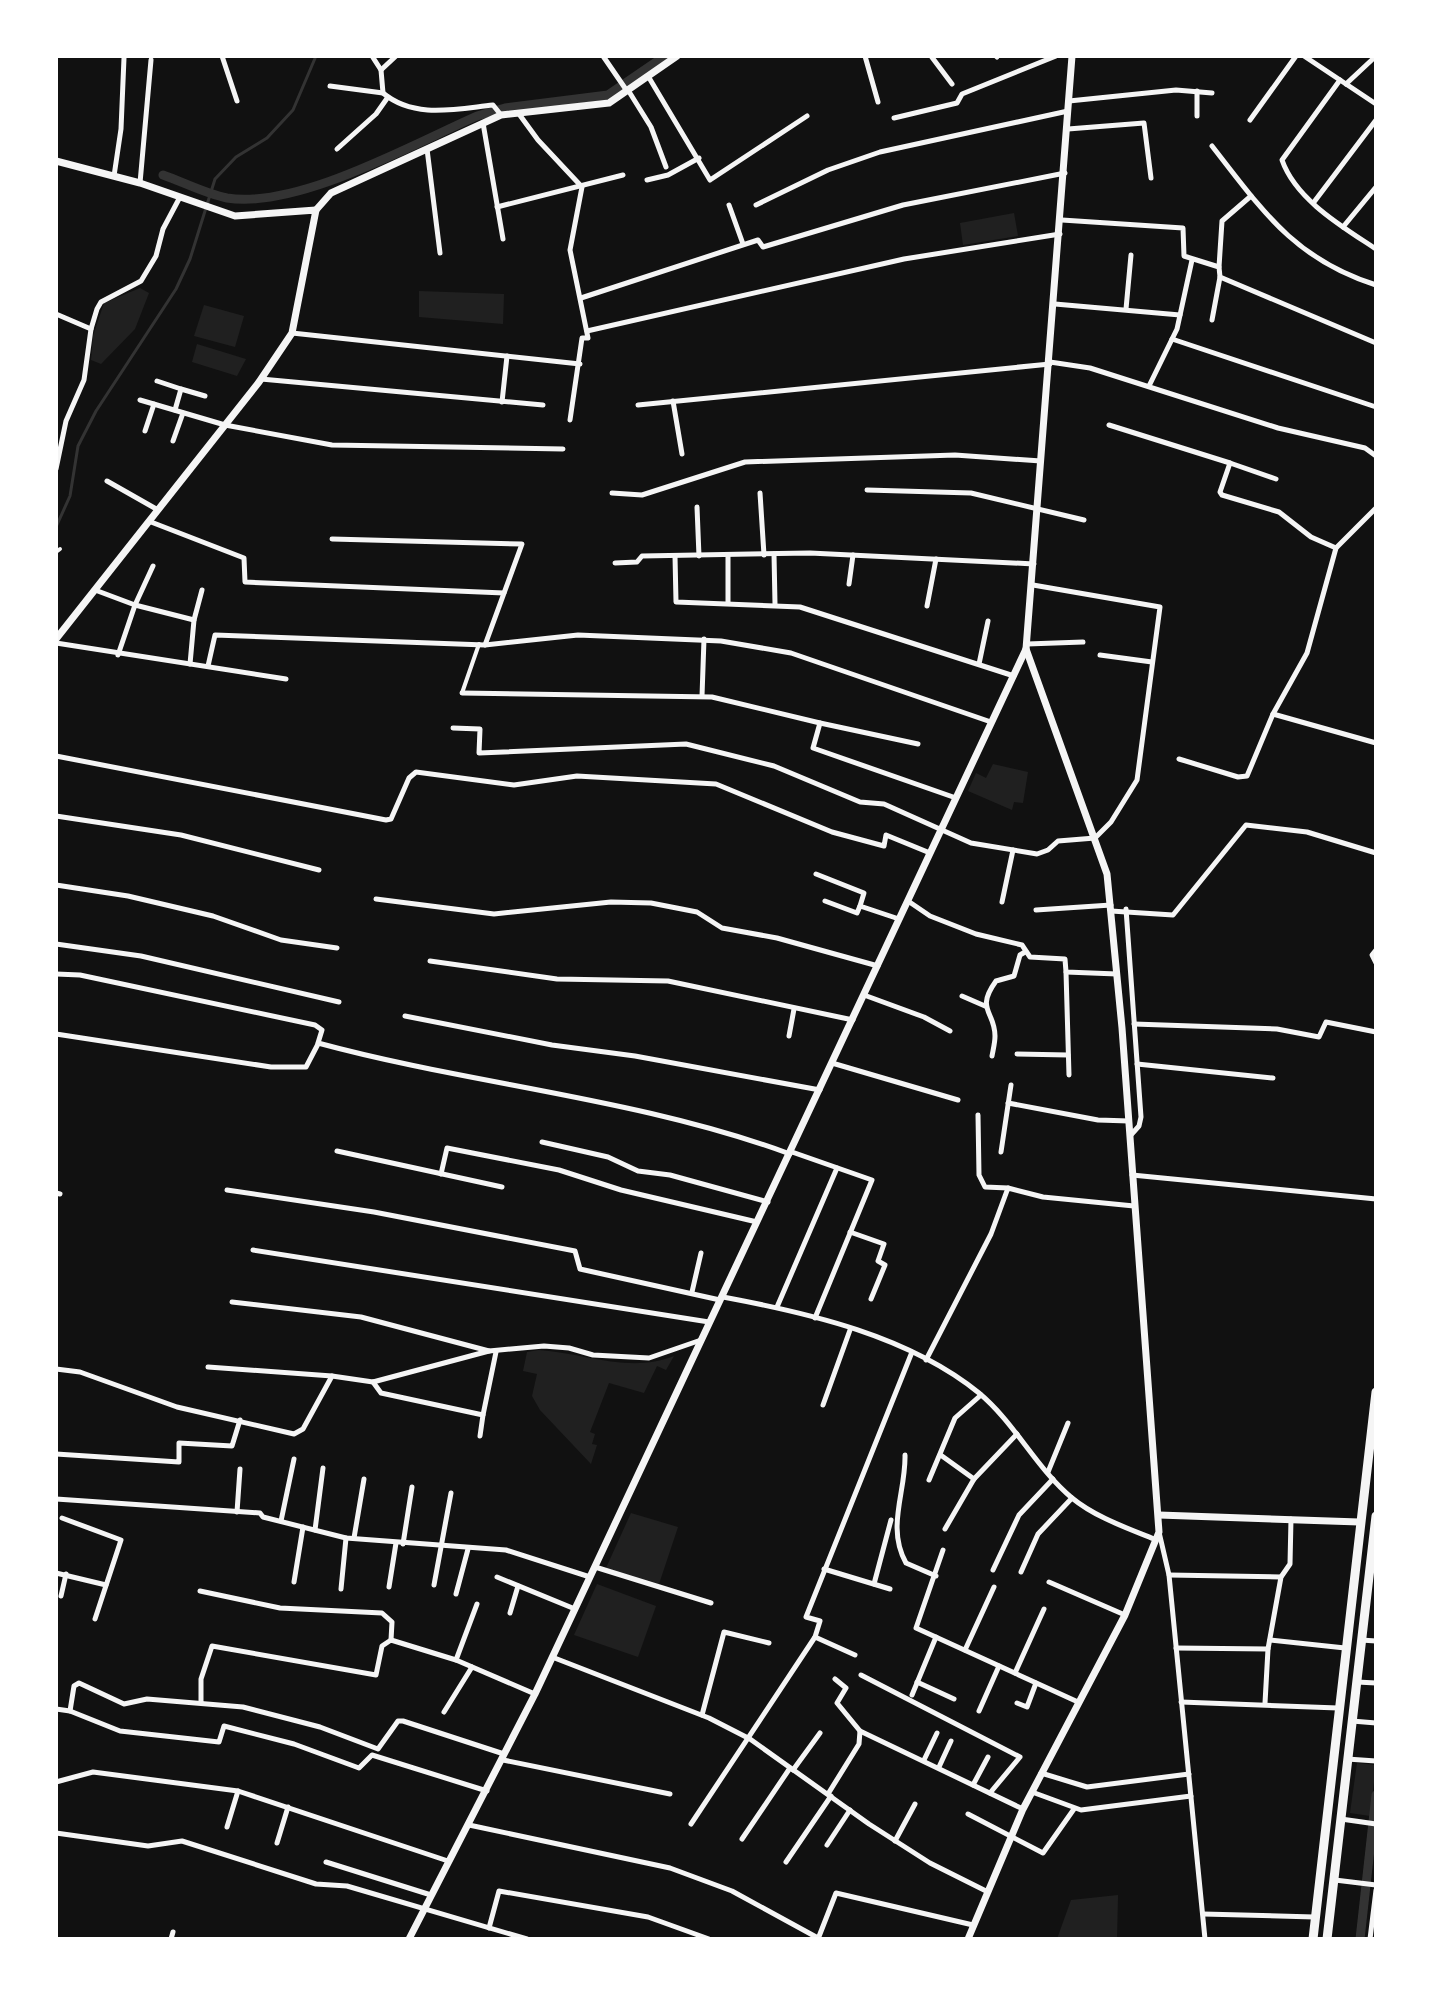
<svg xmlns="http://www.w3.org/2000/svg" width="1432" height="1995" font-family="'Noto Sans',sans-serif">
<rect width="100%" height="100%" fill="#111"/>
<g fill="#202020">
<polygon points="1014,213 1018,236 963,245 960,223"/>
<polygon points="140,288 149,293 135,329 101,364 91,360 93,336 104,303"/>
<polygon points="419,291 504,294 503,324 419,317"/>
<polygon points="204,305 244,316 235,347 194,336"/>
<polygon points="197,344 246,359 237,376 192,362"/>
<polygon points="993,764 1028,772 1023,803 1014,802 1012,810 968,791 976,773 986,778"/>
<path d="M 539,1350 C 584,1353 630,1374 674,1356 L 666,1370 L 657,1366 L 644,1393 L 609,1383 L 590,1432 L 595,1434 L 592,1444 L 597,1445 L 591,1464 L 540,1410 L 532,1396 L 537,1374 L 523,1371 L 527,1352 Z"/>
<polygon points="631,1513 678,1527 659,1584 606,1568"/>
<polygon points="597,1584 656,1606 638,1657 574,1635"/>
<polygon points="1357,1763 1376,1765 1370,1816 1350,1813"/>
<polygon points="1118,1895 1117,1939 1057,1939 1071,1900"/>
</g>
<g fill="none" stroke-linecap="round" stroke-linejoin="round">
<polyline stroke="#333" stroke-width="3" points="56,527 70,496 78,446 96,411 176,289 190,259 215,179 236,157 267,138 293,110 316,56"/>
<g stroke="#333" stroke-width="9">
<path d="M 163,175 C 183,182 206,194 227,198 C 298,209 411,145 477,116 L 505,108 L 608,95 L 665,56"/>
<polyline points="1360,1939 1376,1795"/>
</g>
<g stroke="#f5f5f5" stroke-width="4">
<polyline points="56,552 60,549"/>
<polyline points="462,693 479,644"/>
</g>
<g stroke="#f5f5f5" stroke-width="5">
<polyline points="222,56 237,101"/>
<path d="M 372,56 L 381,70 L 383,93 C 414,119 455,109 493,105 L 501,115"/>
<polyline points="603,56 627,91"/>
<polyline points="865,56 878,102"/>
<polyline points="931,56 952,84"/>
<polyline points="996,56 997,57"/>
<polyline points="1304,56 1376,104"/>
<polyline points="381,70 396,56"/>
<polyline points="648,76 710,180 807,116"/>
<path d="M 1340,80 L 1282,160 C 1296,200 1343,227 1376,249"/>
<polyline points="1346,84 1376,56"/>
<polyline points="330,86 383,93"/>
<polyline points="628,90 651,127 666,167"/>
<polyline points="1197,91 1197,116"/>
<polyline points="1069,101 1176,90 1212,93"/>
<polyline points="519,114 538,140 582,187 570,250 588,338 582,338 570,420"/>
<polyline points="894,118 957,103 962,94 1056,56"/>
<polyline points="1250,120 1296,56"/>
<polyline points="483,123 503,239"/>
<polyline points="1068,129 1144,123 1151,178"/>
<path d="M 1212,146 C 1262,210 1294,259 1376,285"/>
<polyline points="337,149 376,114 388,97"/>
<polyline points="427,149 440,253"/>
<polyline points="114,176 121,129 124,58"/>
<polyline points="647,180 668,175 699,158"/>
<polyline points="140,183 151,60"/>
<polyline points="1314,202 1376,120"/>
<polyline points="729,205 743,244"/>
<polyline points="756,205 828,170 880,152 1068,111"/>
<polyline points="497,207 623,175"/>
<polyline points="1062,220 1183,228 1184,256 1219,267 1220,277 1376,343"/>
<polyline points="1343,227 1376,187"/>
<polyline points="1219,267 1222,221 1251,196"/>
<polyline points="581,298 758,240 763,247 903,205 1065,173"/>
<polyline points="1055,304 1180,315"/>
<polyline points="1126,309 1131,255"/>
<polyline points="56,314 91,329"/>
<polyline points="1212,320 1220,277"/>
<polyline points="587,331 904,259 1060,234"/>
<polyline points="292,333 580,364"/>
<polyline points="1172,339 1376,407"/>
<polyline points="1050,362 1090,368 1278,428 1365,448 1376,456"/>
<polyline points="261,379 543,405"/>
<polyline points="157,381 181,389"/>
<polyline points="1149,386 1177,329 1192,260"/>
<polyline points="140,400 225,425 332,445 563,449"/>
<polyline points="673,401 682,454"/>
<polyline points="502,402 507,356"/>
<polyline points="638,405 1050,364"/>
<polyline points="175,410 181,389 205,396"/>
<polyline points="1109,425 1230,463 1220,492 1222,495 1279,512 1311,537 1336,548"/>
<polyline points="145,431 154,404"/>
<polyline points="173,441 183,413"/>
<polyline points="1230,463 1276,479"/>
<polyline points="56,469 66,421 84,380 91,329 97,309 101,302 141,281 156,256 163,229 180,197"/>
<polyline points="107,481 158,510"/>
<polyline points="867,490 971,493 1084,520"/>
<polyline points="612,493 642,495 745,462 955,455 1041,461"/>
<polyline points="760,493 764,555"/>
<polyline points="697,507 699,556"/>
<polyline points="1376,508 1336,548 1307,653 1273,714 1376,743"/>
<polyline points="151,522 244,558 245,582 504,593"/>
<polyline points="332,539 522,544 485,645"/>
<polyline points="774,554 775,604"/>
<polyline points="675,556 676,602 800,607 1014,676"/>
<polyline points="728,556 728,603"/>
<polyline points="615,563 637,562 642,556 810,553 1034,564"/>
<polyline points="849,584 853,555"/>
<polyline points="95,590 135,605 194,620 190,664"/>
<polyline points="927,606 936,559"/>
<polyline points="194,620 202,590"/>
<polyline points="56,643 286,679"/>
<polyline points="1027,644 1083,642"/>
<polyline points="118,655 135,605 153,566"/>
<polyline points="1100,655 1152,662"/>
<polyline points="979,664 988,621"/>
<polyline points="208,666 215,635 485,645 578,635 721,641 791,653 991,722"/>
<polyline points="462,693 712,697 820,723 813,748 956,798"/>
<polyline points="702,696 704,639"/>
<polyline points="820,723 918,744"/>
<polyline points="453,728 480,729 479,753 686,744 774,766 860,802 884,804 971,843 1037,854 1048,850 1058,841 1095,838 1111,822 1137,780 1160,607 1033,585"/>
<polyline points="56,756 386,820 391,819 409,778 416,772 514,785 577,776 716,784 832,832 884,846 886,835 930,853"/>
<polyline points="1179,759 1238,777 1247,776 1273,714"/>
<polyline points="56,816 181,835 319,870"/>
<polyline points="816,874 864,893 860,906 899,919"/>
<polyline points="56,885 128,896 213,916 281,940 337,948"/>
<polyline points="376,899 494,914 611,902 651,903 697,912 722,928 777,938 878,966"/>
<polyline points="825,901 857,913 860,906"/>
<polyline points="908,901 930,916 976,934 1022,945 1030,957 1065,959 1066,972 1117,974"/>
<polyline points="1002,902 1013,850"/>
<polyline points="1126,909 1141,1117 1139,1126 1130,1136"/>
<polyline points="1036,910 1111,905"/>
<polyline points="1111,911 1173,915 1246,825 1307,832 1376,853"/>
<polyline points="56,944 141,956 339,1002"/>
<polyline points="1376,950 1372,955 1376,963"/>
<polyline points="430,961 557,979 668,981 853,1020"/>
<polyline points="1066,972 1069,1075"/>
<path d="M 56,974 L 80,975 L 315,1025 L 322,1030 L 318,1043 C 473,1085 638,1098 790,1154"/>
<polyline points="864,995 924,1017 950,1031"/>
<polyline points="962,996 985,1006"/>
<polyline points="405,1016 552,1045 635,1056 820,1090"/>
<polyline points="1134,1024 1277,1029 1319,1037 1326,1022 1376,1032"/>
<polyline points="56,1034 271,1067 306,1067 318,1044"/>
<polyline points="789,1036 794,1009"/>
<polyline points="1017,1054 1068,1055"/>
<path d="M 992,1056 C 993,1050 995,1043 995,1036 C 995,1011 975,1010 996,981 L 1014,976 L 1020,955 L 1025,952"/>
<polyline points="832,1063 958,1100"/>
<polyline points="1137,1064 1273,1078"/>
<polyline points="1008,1103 1098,1120 1129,1121"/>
<polyline points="978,1115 979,1175 985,1187 1008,1188"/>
<polyline points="542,1142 608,1157 638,1171 670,1175 768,1202"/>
<polyline points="337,1151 502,1187"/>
<polyline points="792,1152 872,1180 815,1318"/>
<polyline points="1001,1152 1011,1085"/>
<polyline points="441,1174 447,1148 559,1170 621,1190 757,1222"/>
<polyline points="1132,1175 1376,1199"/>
<polyline points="227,1190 374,1212 575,1251 580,1269 720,1300"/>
<polyline points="56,1193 60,1194"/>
<polyline points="850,1232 884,1244 878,1261 885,1265 871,1299"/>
<polyline points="253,1250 709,1322"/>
<polyline points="692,1292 701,1253"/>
<path d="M 723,1297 C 809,1313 909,1336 979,1393 C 1015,1423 1036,1468 1072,1498 C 1095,1517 1127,1528 1154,1539"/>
<polyline points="232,1302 361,1317 489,1351"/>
<polyline points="777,1307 837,1168"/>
<polyline points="926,1360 991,1234 1008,1188 1043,1197 1134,1206"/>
<polyline points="208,1367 332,1376 373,1382 489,1351 544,1346 569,1348 593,1355 649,1358 701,1340"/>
<polyline points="56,1369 80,1372 177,1407 294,1434 303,1429 332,1376"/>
<polyline points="373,1382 381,1393 483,1415 496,1352"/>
<polyline points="823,1405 850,1330"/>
<polyline points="480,1436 483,1415"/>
<polyline points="56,1454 179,1462 179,1443 232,1446 240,1420"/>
<path d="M 905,1455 C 906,1492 886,1527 906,1563 L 936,1576"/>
<polyline points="942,1456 974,1479"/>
<polyline points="1048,1472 1068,1423"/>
<polyline points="929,1480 955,1418 981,1395"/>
<polyline points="56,1499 260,1513 263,1517 346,1538 506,1550 590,1577"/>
<polyline points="237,1512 240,1469"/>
<polyline points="62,1518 121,1540 95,1619"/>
<polyline points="281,1521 294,1459"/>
<polyline points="945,1529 974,1479 1017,1434"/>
<polyline points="315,1530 323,1468"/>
<polyline points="1159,1532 1169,1575 1205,1939"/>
<polyline points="354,1538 364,1479"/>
<polyline points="403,1544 412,1487"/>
<polyline points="943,1550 916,1628 1078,1702"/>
<polyline points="595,1567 711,1603"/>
<polyline points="824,1569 890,1589"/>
<polyline points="993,1570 1019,1515 1053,1479"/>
<polyline points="1021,1572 1038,1534 1072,1498"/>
<polyline points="56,1573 106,1585"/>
<polyline points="1169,1575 1281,1577"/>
<polyline points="497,1577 575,1609"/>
<polyline points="294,1582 303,1527"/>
<polyline points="1049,1582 1125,1615"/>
<polyline points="874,1584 891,1520"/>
<polyline points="434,1585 451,1493"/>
<polyline points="389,1587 396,1543"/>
<polyline points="341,1589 346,1538"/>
<polyline points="200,1591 280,1608 382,1613 392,1622 391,1640"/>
<polyline points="456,1594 468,1549"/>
<polyline points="61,1596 66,1574"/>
<polyline points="510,1613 518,1586"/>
<polyline points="815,1637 855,1655"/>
<polyline points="1270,1640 1345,1648"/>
<polyline points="1361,1640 1376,1641"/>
<polyline points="1176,1648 1268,1649"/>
<polyline points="965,1650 994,1587"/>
<polyline points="552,1657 709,1718 750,1739 869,1824 930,1863 986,1891"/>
<polyline points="456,1660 477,1604"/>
<polyline points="1015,1673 1044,1609"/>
<polyline points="861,1675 1020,1757 990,1793"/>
<polyline points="917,1682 954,1699"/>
<polyline points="1357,1682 1376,1683"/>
<polyline points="912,1695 936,1637"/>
<polyline points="201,1702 201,1679 212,1646 376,1675 382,1646 391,1640 456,1660 535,1694"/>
<polyline points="1181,1702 1338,1708"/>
<polyline points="1017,1703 1027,1707 1036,1683"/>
<polyline points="1265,1703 1268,1649 1281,1577 1290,1564 1291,1519"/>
<polyline points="56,1709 70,1711 120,1731 219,1742 224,1726 294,1744 359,1768 372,1755 487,1791"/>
<polyline points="70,1711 74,1686 79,1683 124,1704 147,1699 243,1707 320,1727 378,1749 398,1721 403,1721 504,1754"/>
<polyline points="979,1711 999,1666"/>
<polyline points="444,1712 472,1667"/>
<polyline points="702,1715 724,1632 769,1643"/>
<polyline points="1352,1721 1376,1723"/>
<polyline points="860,1731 1023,1809"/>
<polyline points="1347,1759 1376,1761"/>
<polyline points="503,1760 670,1794"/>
<polyline points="924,1760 937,1733"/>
<polyline points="939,1767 951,1741"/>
<polyline points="793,1770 820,1733"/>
<polyline points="1041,1773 1087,1787 1189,1774"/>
<polyline points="56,1782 93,1772 238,1791 448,1861"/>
<polyline points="973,1785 988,1757"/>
<polyline points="1032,1792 1081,1810 1191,1796"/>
<polyline points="828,1794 859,1744 860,1731 837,1703 846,1688 835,1679"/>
<polyline points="968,1814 1043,1853 1074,1809"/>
<polyline points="1341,1819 1376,1824"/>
<polyline points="691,1824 815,1637 820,1621 806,1617 912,1352"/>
<polyline points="469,1825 670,1868 732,1891 818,1938"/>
<polyline points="227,1827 238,1791"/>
<polyline points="56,1833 148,1846 182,1841 316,1884 347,1886 527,1939"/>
<polyline points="742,1839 790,1768"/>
<polyline points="895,1841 915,1804"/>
<polyline points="277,1843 288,1807"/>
<polyline points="827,1845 850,1810"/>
<polyline points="326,1862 431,1895"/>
<polyline points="786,1862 831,1796"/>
<polyline points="1335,1880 1376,1885"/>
<polyline points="1203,1914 1314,1917"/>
<polyline points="489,1928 499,1891 648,1917 709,1939"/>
<polyline points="171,1939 173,1932"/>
<polyline points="818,1939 836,1893 973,1925"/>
<polyline points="1370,1939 1376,1890"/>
</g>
<g stroke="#f5f5f5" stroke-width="7">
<polyline points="56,161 140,183 235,216 316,210 292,333 259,382 56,639"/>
<polyline points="1159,1515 1359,1522"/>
<polyline points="968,1939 1023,1809 1125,1615 1159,1532 1122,1028 1107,874 1026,649"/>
</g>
<g stroke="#f5f5f5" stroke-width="7">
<polyline points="316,210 331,193 501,115 609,103 677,56"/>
<polyline points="409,1939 535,1694 1026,649 1072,56"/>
</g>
<g stroke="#f5f5f5" stroke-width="9">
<polyline points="1313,1939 1376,1392"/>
<polyline points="1327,1939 1376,1516"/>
</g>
</g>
<rect width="1432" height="1995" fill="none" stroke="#ffffff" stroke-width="116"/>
</svg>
